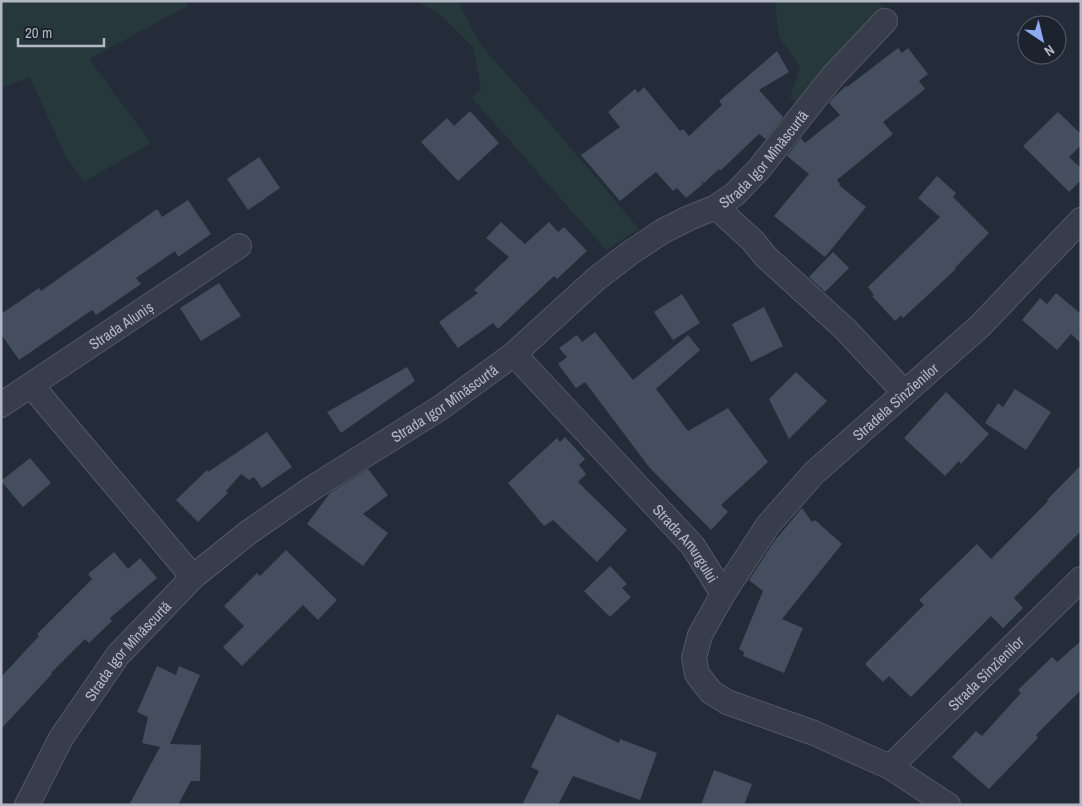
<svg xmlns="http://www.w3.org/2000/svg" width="1082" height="806" font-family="'Archivo Narrow',sans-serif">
<rect width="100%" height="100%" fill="#242b39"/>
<g fill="#26383b">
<polygon points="1,1 185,1 188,6 89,59 151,143 84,182 65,155 30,77 1,88"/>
<polygon points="416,1 458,1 480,44 554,128 639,229 606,250 472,98 481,89 473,47 439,14"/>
<polygon points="775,1 877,1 886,9 894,27 814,113 790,98 800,67 779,37"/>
</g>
<g fill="#454e5e">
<polygon points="1041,15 1048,25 1028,25 1033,21"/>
<polygon points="1027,26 1027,49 1016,34"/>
<polygon points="898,48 902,53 908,48 928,74 919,81 925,89 883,122 893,134 837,180 840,184 839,185 866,207 825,257 774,216 809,174 787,156 801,138 805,143 840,115 829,103 834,97 846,86 847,87"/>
<polygon points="777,51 789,72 759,90 783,117 766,139 759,134 720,171 719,169 704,183 701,180 703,184 686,198 677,188 673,191 656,172 620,201 581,155 620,127 608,112 635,89 638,93 644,87 680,131 683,129 689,136 722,105 719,101"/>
<polygon points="470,111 499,143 458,181 421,142 447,118 454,126"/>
<polygon points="1058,112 1081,134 1081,145 1069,157 1081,168 1081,180 1069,192 1023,146"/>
<polygon points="259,157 280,188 248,210 227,179"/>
<polygon points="937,176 956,193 953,197 989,233 955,268 956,269 903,318 901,315 895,321 872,296 874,295 868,287 940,217 918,198"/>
<polygon points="188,200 211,234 178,257 175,251 136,278 141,284 96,315 92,310 19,360 1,334 1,314 39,288 41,291 157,209 162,217"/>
<polygon points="501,222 525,244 549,222 558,232 564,227 587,251 557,279 554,276 498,329 493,323 458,348 439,322 478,293 474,290 509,257 486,238"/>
<polygon points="833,252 849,268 825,292 809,277"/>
<polygon points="219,283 241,316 201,341 180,308"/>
<polygon points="1056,293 1081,314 1081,343 1071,334 1057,350 1022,320 1040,298 1047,304"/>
<polygon points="682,294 700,323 673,340 654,312"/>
<polygon points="764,307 783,346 751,362 732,324"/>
<polygon points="595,332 633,380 688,335 700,350 656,389 688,431 728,408 768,462 721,505 728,512 711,530 649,467 585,382 576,388 558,364 567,357 559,348 577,335 582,342"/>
<polygon points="407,367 415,381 341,433 327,412"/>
<polygon points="796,372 827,401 789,439 769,399"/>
<polygon points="1015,389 1051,412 1026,450 985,423 998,403 1003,407"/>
<polygon points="946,392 989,434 961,464 959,461 945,476 904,438"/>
<polygon points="267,432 292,467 262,488 254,477 249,480 241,474 226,491 228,493 198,522 176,500 207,470 208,472"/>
<polygon points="565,437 585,459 579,465 586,474 578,482 627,530 597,562 553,520 544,526 508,483 557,438 560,442"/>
<polygon points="30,458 51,483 23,507 1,481"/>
<polygon points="1081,465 1081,531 1014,598 1023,608 1003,628 991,616 911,697 889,676 883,682 865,664 924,605 919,600 977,544 991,559 1048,501 1047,500"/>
<polygon points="368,469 388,495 363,514 388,533 363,566 307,524 330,493"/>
<polygon points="802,508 812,522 815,520 842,544 782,619 803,628 784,673 743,656 744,652 739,649 763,591 749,580 775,540"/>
<polygon points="286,550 337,600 318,620 303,605 242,666 223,647 244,626 224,606 257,573 260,576"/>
<polygon points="114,552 128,569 140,558 157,578 110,618 112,621 89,643 85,639 51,673 52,674 1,729 1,677 39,636 37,634 92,579 88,574"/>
<polygon points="610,566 627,584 622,588 631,597 610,617 584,591"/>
<polygon points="1081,641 1081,690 1036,735 1038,738 989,789 952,757 976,731 982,736 1021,693 1018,690 1052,657 1057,662"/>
<polygon points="157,666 176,675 179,666 200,675 170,744 201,745 200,781 191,781 178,805 129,805 160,747 142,743 148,717 137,712"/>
<polygon points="557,714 619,743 620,739 657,753 640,800 573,776 558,805 522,805 539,771 531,767"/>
<polygon points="714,770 752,784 744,805 701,805"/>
</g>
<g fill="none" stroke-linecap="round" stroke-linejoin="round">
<defs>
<g id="minor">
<polyline points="716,207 753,241 766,257 844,328 904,392"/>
<path id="s1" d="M 514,354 L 693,546 L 723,594 L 700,635 L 694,658 L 697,674 L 711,692 L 727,702 L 814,733 L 890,767 L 948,805"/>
<polyline points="31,385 193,577"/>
<path id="s2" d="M 1,405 L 239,246"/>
<path id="s3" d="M 723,594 L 768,525 L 814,473 L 980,326 L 1081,220"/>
<path id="s4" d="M 890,767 L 1081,579"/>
<path id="s5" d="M 27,805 L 61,738 L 118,655 L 193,577 L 249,532 L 314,487 L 440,408 L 514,354 L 596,279 L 630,253 L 663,231 L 689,218 L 716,207 L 735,194 L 759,169 L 833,76 L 885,21"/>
</g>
</defs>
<use href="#minor" stroke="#525864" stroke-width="26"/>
<use href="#minor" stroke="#373d4a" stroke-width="24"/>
</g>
<g text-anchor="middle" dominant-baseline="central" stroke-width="5" stroke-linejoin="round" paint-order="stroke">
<g font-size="15" fill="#b2b8c5" stroke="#1c222e">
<text stroke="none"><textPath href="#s5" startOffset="995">Strada Igor Mînăscurtă</textPath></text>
<text stroke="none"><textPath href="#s2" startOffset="144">Strada Aluniș</textPath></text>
<text stroke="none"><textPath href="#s3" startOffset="260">Stradela Sînzîenilor</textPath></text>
<text stroke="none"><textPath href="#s5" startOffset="590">Strada Igor Mînăscurtă</textPath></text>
<text stroke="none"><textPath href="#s1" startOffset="256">Strada Amurgului</textPath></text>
<text stroke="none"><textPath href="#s5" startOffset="185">Strada Igor Mînăscurtă</textPath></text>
<text stroke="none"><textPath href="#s4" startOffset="134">Strada Sînzîenilor</textPath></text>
</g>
</g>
<rect width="1082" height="806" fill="none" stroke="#b2b8c5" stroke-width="5"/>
<g transform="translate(1042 40) rotate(145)"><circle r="24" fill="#1c222e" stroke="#585e6a"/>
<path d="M0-4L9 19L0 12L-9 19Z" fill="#8caaf1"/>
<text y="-8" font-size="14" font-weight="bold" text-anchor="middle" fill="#b2b8c5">N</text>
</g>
<path d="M18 38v8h86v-8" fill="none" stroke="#b2b8c5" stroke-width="2.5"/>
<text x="25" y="38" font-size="15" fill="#b2b8c5" stroke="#1c222e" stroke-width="4" paint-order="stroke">20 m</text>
</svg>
